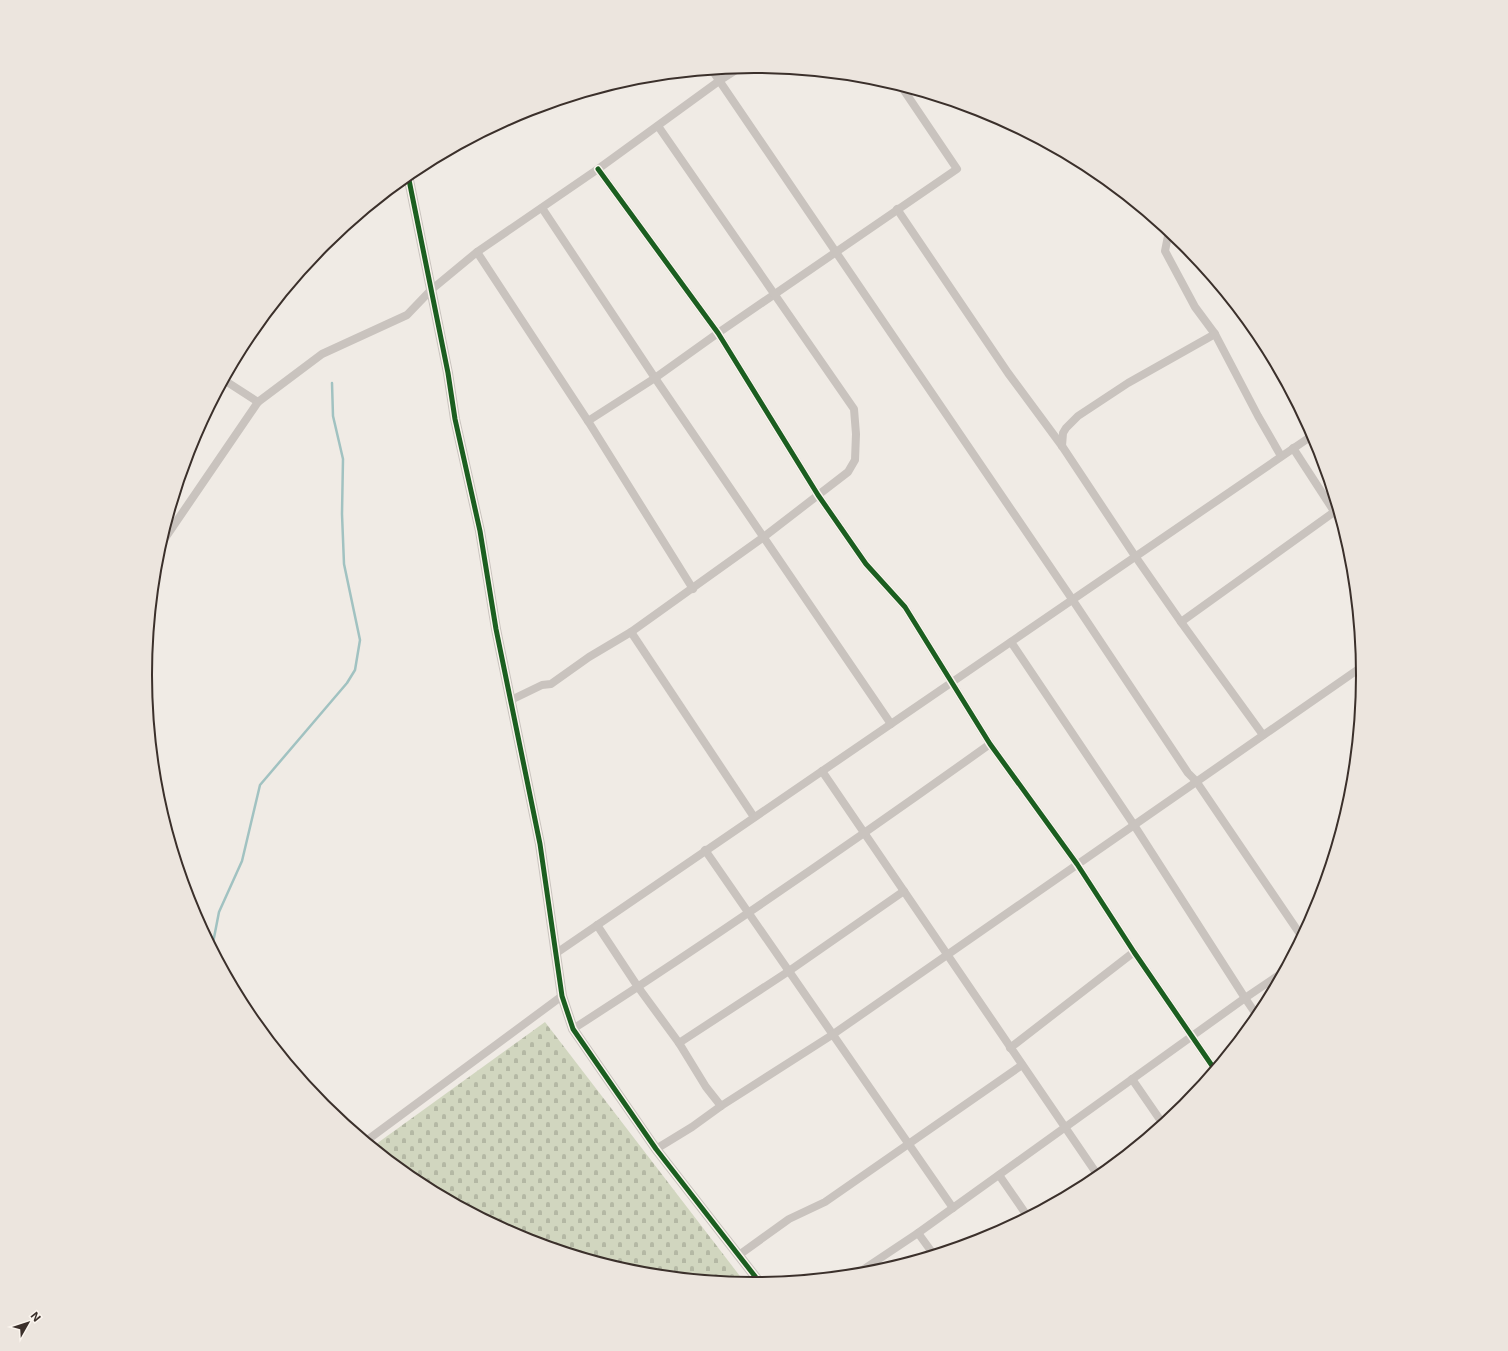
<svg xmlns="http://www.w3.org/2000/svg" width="1508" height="1351" font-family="Inter,sans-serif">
<defs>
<pattern id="cemetery-stones" width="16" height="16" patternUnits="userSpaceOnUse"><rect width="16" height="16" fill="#d1d6bf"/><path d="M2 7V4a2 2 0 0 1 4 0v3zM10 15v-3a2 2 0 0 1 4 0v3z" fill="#b4b8a4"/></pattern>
</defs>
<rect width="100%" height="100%" fill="#f0ebe5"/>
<polygon fill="url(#cemetery-stones)" points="545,1022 746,1284 635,1273 521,1239 415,1182 372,1147"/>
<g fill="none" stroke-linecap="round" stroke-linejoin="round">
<polyline stroke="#a1c2c1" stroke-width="2.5" points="212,948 219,912 242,861 260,785 347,683 355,670 360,640 344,564 342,514 343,459 333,416 332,383"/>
<g stroke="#c9c3be" stroke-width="8">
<polyline points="712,70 1072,599 1188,773 1196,781 1302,937"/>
<polyline points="598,169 718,333 818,495 866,564 905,607 990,744 1077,864 1134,952 1215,1070"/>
<polyline points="542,208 655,378 891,724"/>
<polyline points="897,209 1008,373 1062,446 1135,556 1181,622 1263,735"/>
<polyline points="1169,231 1165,251 1195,307 1215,334 1258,416 1281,456"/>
<polyline points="477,252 588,421 693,589"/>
<polyline points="224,380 258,402"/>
<polyline points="588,421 655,378 718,333 957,169 901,86"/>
<polyline points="1062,446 1063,433 1066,428 1078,416 1128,383 1215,334"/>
<polyline points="1293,448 1341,522"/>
<polyline points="159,547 258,402 322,354 407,315 431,290 477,252 598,169 719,81 741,67"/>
<polyline points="1181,622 1334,512"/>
<polyline points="631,632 754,817"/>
<polyline points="1011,642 1134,825 1245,998 1258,1017"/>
<polyline points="511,700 542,685 551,684 589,657 631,632 765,536 848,472 855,460 856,434 854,409 658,126"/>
<polyline points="822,771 1099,1177"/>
<polyline points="705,850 953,1208"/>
<polyline points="597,925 638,987 679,1043 706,1087 721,1106"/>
<polyline points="555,954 1313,435"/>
<path d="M 573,1029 C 714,938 853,842 990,744"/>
<polyline points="679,1043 789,971 904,891"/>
<polyline points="1010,1048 1134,952"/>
<polyline points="1132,1079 1163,1124"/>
<polyline points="366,1141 562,996"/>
<polyline points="656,1149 692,1127 721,1106 832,1035 1363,666"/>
<polyline points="999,1175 1028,1217"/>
<polyline points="918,1233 934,1255"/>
<polyline points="739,1255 789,1219 825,1202 1022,1065"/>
<polyline points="855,1275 918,1233 1245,998 1282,973"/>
</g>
<polyline stroke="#c9c3be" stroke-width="10" points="408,175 448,373 455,419 480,531 496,629 540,844 562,996 573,1029 656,1149 761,1284"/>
<defs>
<g id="cycleway">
<polyline points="598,169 718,333 818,495 866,564 905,607 990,744 1077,864 1134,952 1215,1070"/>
<polyline points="408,175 448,373 455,419 480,531 496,629 540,844 562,996 573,1029 656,1149 761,1284"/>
</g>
</defs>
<use href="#cycleway" stroke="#fbf5ee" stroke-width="8"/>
<use href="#cycleway" stroke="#1b5e20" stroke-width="5"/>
</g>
<path d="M0 0H1508V1351H0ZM152 675a602 602 0 1 1 1204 0a602 602 0 1 1-1204 0Z" fill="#ece5de" fill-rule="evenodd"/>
<path fill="none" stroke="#3b302b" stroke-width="2" d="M152 675a602 602 0 1 1 1204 0a602 602 0 1 1-1204 0Z"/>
<g transform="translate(28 1323) rotate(51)" stroke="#fbf5ee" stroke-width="3" paint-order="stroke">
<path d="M0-3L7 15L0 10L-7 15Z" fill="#3b302b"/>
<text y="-6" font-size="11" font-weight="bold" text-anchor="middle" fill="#3b302b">N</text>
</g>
</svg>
